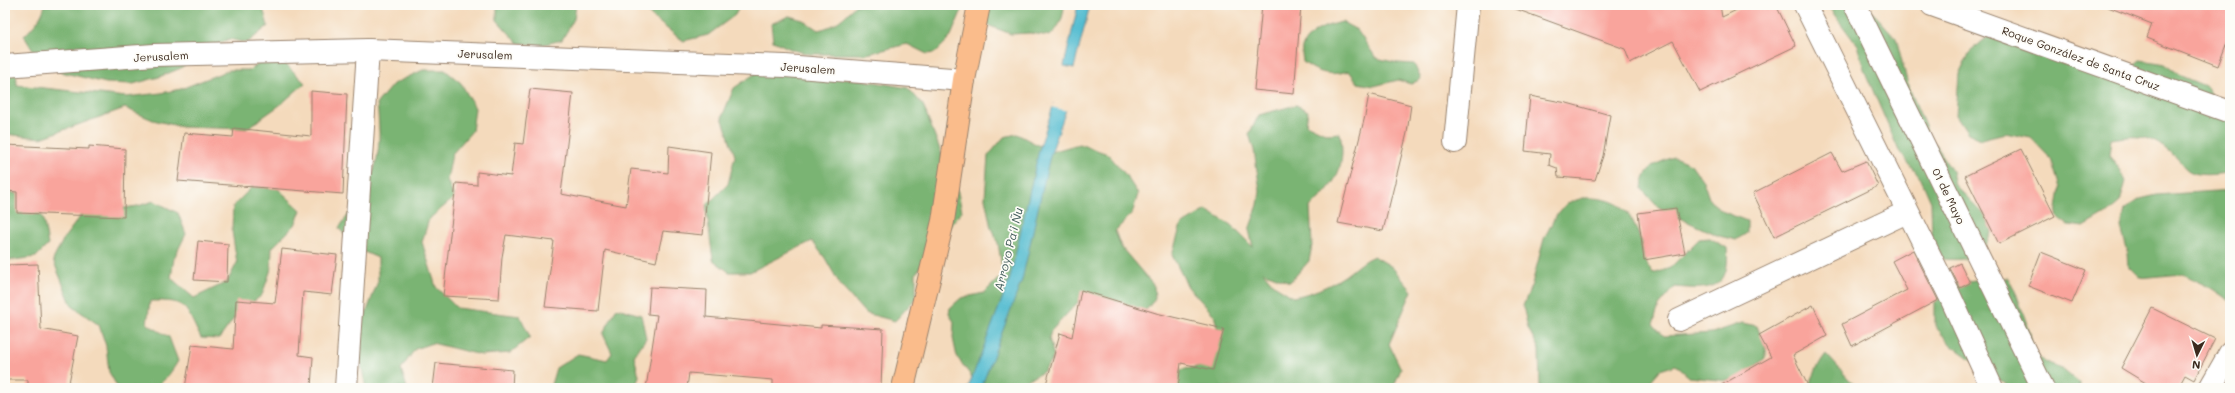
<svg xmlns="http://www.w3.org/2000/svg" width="2235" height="393" font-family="Mali,sans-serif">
<rect width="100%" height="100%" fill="#fdfcf7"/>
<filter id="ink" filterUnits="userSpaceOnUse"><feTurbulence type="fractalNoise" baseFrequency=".025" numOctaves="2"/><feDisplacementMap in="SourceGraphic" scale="8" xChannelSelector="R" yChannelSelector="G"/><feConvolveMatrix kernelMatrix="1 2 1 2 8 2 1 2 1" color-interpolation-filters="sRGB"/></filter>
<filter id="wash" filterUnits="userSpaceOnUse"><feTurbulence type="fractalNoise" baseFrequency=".012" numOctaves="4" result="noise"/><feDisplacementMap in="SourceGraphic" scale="16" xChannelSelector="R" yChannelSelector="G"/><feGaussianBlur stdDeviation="0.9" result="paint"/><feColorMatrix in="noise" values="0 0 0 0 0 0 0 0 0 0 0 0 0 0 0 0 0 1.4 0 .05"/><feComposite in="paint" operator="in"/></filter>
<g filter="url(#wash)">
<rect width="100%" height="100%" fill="#f4dabc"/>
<g fill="#7ab473" stroke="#5a6f48">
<path d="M 45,5 L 262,5 L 268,26 L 247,43 L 229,39 L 196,54 L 181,68 L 159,77 L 133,84 L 106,83 L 57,71 L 37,57 L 24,36 C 33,27 42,18 45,5 Z"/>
<polygon points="497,5 576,5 574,19 562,40 541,45 518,43 497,20"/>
<polygon points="642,5 740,5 735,15 708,35 683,41 651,16"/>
<path d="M 855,5 L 964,5 L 950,38 L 935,53 L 927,54 L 907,44 L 867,54 L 810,54 L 793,50 L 773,41 L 771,24 L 789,16 L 803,20 L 818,30 C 834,27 845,18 855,5 Z"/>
<path d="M 974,5 L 1064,5 C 1064,17 1059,28 1050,36 L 1030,33 L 1011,34 L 977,21 Z"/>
<path d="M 1827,5 L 1866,5 L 1896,38 L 1908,85 L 1929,136 L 1952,171 L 1955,185 L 1985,215 L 1992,230 C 1982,258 1972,261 1943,259 L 1932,237 L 1931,202 L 1921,179 L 1899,151 L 1865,72 L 1857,45 Z"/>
<path d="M 1342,22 L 1357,30 L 1376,58 L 1398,63 L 1414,64 L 1421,79 L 1411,84 L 1398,80 L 1374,86 L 1358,83 L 1349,71 C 1330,76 1319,74 1303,62 C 1303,58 1301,52 1302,48 C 1307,32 1327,25 1342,22 Z"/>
<path d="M 2004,31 L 2120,77 L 2140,60 L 2165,64 L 2183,77 L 2205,86 L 2230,122 L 2229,173 C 2217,174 2200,177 2189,171 C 2184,168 2180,161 2176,157 C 2151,136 2143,134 2111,139 L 2109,155 L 2126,181 L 2120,202 L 2106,214 L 2084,227 L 2068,225 L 2056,216 L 2060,188 L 2051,159 L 2031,138 L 2005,133 L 1981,139 L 1968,133 L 1956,115 L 1959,74 L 1969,53 L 1986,38 Z"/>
<polygon points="274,52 305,83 280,105 246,129 182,127 153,120 125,108 41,138 5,134 5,58 16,66 17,85 126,97 161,93 181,89 229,70 250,70"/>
<path d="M 423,70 L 445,70 L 461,83 L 475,108 L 472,131 L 452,154 L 447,180 L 454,198 L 429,219 L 422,242 L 436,287 L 457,308 L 520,316 L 530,337 L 510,353 L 481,355 L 432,343 L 415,349 L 401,369 L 407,388 L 366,388 L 360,359 L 360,330 L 378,281 L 378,258 L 355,248 L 339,228 C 374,179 384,165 377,103 L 393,84 Z"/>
<polygon points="759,71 862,80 908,88 923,105 944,160 956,184 962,211 929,251 916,274 916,298 895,321 865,313 841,286 825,258 812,241 750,272 729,272 713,260 706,206 728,184 735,156 722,117 734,88"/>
<path d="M 1296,105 L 1308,111 L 1306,124 L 1327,134 L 1340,133 C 1347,168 1335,185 1310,207 L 1312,245 L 1309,261 L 1290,282 L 1263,272 L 1274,285 L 1293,297 C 1310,294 1328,287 1343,277 C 1354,270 1361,261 1374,256 L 1392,267 L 1412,291 L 1389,344 L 1401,369 L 1393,388 L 1142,388 L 1167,372 L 1197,367 L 1221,341 L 1214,315 L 1188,287 L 1172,255 L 1181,225 L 1206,210 L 1231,225 L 1253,247 L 1249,230 L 1258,205 L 1260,191 L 1254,150 L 1249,134 L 1259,115 Z"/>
<polygon points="1017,134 1051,152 1079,144 1108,154 1125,174 1138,194 1132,214 1115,231 1121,247 1154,286 1155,299 1146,310 1122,312 1079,301 1051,331 1049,338 1054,357 1043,372 1027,380 1016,388 980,388 957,357 953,338 954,322 949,313 950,308 961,298 984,293 1003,274 998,243 991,228 985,198 988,156 1004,137"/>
<path d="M 1674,157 L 1691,164 L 1703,181 L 1710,201 L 1724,212 L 1747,221 L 1747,233 L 1736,240 L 1719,236 L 1666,212 L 1655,204 L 1642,189 C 1644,167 1655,164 1674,157 Z"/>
<path d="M 252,187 L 277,188 L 301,210 L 295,225 L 272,248 L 271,269 L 262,295 L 235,317 L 219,339 L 201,338 C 184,306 189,300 150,301 L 147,324 L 169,337 L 178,361 C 159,393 152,388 118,388 L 109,372 L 106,346 L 99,325 L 72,306 L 53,260 L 64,238 L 82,214 L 138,206 L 154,201 L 178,213 L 186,234 L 174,258 L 171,278 L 194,298 L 227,282 L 237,263 L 232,231 L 233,206 Z"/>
<polygon points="2230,190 2230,301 2211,288 2182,274 2139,278 2129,268 2128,253 2121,228 2125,210 2140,199 2157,195"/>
<path d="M 5,191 C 42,198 42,211 48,245 L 36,257 L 5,261 Z"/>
<path d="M 1583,198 C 1619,197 1631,209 1641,242 C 1643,248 1642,255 1645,260 C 1647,265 1650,269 1653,274 L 1670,268 L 1699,239 L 1710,238 L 1727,248 C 1731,291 1709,290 1675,287 L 1659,306 L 1653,324 L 1664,336 L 1712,333 L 1742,323 L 1757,326 L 1765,347 L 1765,358 L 1744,376 L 1728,381 L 1689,377 L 1676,365 L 1660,370 L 1648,384 L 1648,388 L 1540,388 L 1539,349 L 1528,328 L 1523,306 L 1532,284 L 1544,239 L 1555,217 L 1567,203 Z"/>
<polygon points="2008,278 2015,290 2030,333 2033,350 2045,362 2062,368 2079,382 2079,388 2011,388 1951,345 1935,326 1935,302 1953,284 1980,279"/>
<polygon points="617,308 641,315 646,338 634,356 639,376 635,388 550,388 556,368 578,354 607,360 612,353 603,334"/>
<path d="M 1826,354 L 1857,388 L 1807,388 C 1815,376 1816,366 1826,354 Z"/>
</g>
<g fill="#53bcd0" stroke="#477377">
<polygon points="1078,5 1090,5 1074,68 1064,66"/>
<polygon points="1054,103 1067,107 1050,156 1022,280 981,388 968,388 1010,278 1039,150"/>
</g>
<polygon fill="#f4dabc" points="1055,101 1068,106 1068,111 1051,107"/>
<g id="blocks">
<g fill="#f9a49c">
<polygon points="1262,5 1301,5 1294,94 1254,90"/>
<polygon points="1514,5 1720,5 1722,17 1747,5 1776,5 1796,46 1700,92 1673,41 1630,63 1625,49 1513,8"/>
<polygon points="2108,5 2230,5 2230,34 2218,66 2147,38 2152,24 2108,7"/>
<polygon points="530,89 573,93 561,194 626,206 631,169 668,173 669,146 711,152 703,235 663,231 656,262 605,250 598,311 545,307 554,241 506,235 502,257 499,299 443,296 456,183 477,185 477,172 511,176 515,143 523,144"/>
<polygon points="311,91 347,94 343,194 178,181 184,133 233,137 234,128 311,136"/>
<polygon points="1369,94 1411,105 1407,133 1383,231 1338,223 1365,116"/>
<polygon points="1530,96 1567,103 1610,115 1603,156 1595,180 1558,177 1557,168 1549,165 1550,154 1525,151"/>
<polygon points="5,145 89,149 89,146 125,149 124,217 17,213 17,192 5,191"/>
<polygon points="2021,149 2055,216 1999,244 1965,176"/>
<polygon points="1832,153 1842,171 1866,161 1878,186 1774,237 1753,193"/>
<polygon points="1676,208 1685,253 1644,260 1638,213"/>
<polygon points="198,241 228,244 227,282 194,280"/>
<polygon points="282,249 337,255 332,295 303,292 299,355 313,357 311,388 185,388 192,345 233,349 236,300 275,303"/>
<polygon points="1913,250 1938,300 1852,346 1842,324 1907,290 1892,261"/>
<polygon points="2041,252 2086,270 2072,303 2028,286"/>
<polygon points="1960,263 1970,283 1960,288 1950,268"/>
<polygon points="38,264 41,329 78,336 68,388 28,388 28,380 5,380 5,265"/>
<polygon points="650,287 707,290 706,317 821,328 821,325 883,329 881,388 773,388 773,380 689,373 687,388 646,388 657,315 648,314"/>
<polygon points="1081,290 1156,313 1224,329 1213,370 1181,363 1178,388 1045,388 1060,333 1072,337"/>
<polygon points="1813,305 1827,336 1793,355 1809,388 1716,388 1771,357 1759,335"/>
<polygon points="2152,308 2215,339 2194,380 2185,375 2178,388 2154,388 2121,368"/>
<polygon points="436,363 513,370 512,388 433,388"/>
</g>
</g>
</g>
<g filter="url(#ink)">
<use href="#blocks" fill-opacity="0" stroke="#98826d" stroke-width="1"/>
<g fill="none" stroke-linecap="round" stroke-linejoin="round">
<defs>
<g id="minor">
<polyline points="1805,5 1949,294 1992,388"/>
<polyline points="1855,5 2043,388"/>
<polyline points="1932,5 2230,112"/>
<polyline points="5,66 154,55 368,50 785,66 964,80"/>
<polyline points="1455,142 1468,5"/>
<polyline points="1679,320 1907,212"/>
<polyline points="346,388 368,50"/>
<polyline points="2210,388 2230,353"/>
</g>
<polyline id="major" points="903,388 943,221 964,80 979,5"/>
</defs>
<use href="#minor" stroke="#98826d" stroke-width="24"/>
<use href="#major" stroke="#98826d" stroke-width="24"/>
<use href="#minor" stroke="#fff" stroke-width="22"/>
<use href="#major" stroke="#fabc8b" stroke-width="22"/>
</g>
</g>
<g text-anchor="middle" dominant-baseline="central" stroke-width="3.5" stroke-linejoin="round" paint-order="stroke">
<g font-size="11" fill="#3b2a1e" stroke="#fdfcf7">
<text transform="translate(485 54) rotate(2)">Jerusalem</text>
<text transform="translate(161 56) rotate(-3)">Jerusalem</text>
<text transform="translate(2081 58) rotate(20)">Roque González de Santa Cruz</text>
<text transform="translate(808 68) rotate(4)">Jerusalem</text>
<text transform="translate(1949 196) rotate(64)">01 de Mayo</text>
</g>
<g font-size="12" font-style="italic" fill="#435d5c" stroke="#fdfcf7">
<text transform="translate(1008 249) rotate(-76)">Arroyo Pa'i Ñu</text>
</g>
</g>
<rect width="2235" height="393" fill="none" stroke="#fdfcf7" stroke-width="20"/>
<g transform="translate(2197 355) rotate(185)" stroke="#fdfcf7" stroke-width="3" paint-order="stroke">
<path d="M0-3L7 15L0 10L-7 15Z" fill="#3b2a1e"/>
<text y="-6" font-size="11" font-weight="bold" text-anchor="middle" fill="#3b2a1e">N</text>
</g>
</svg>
